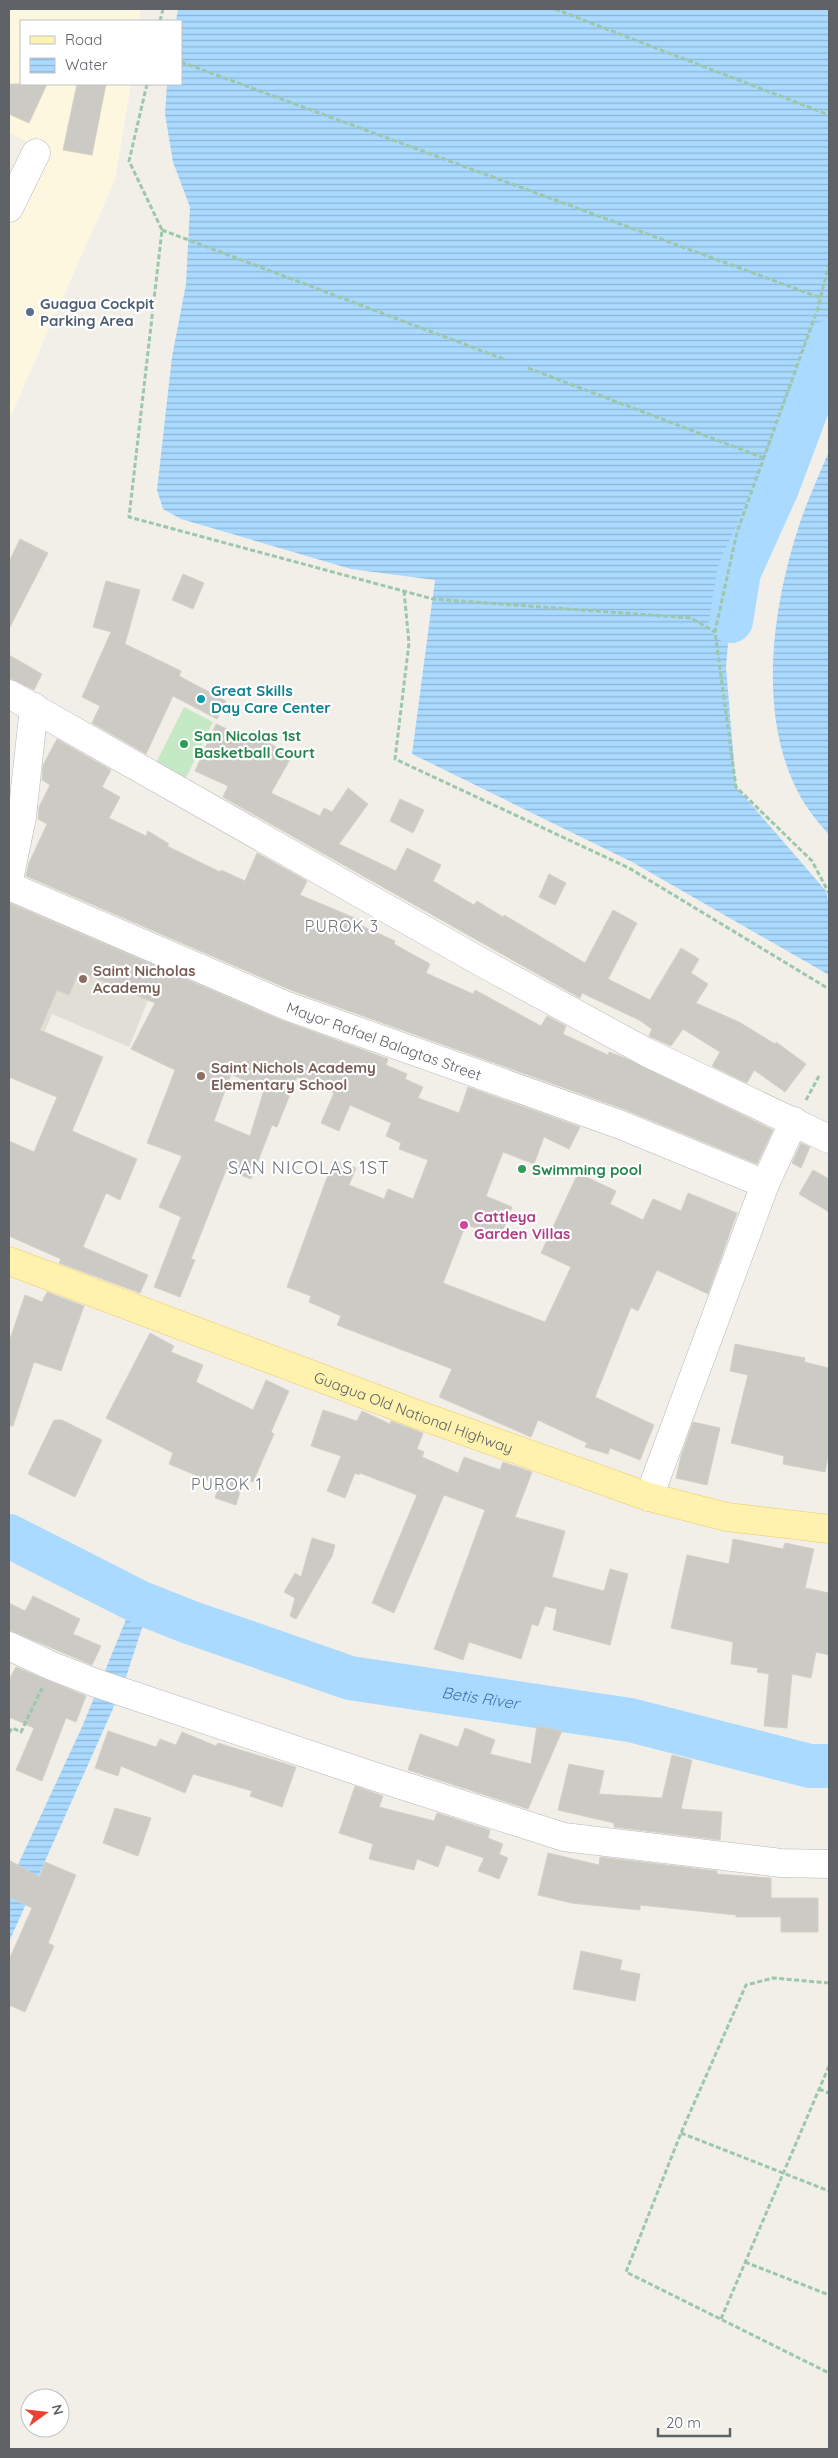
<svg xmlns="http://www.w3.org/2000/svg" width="838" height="2458" font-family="Quicksand,sans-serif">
<defs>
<pattern id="water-rules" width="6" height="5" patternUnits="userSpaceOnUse" patternTransform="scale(1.25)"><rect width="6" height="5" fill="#aadaff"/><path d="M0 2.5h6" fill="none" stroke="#8eb4d2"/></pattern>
</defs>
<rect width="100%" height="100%" fill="#f1efe8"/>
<polygon fill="#fef7e0" points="9,9 140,9 139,21 21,21 21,84 131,84 115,180 9,420 9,205 37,147 9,133"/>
<polygon fill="#e1ded6" points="9,890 166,956 129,1047 52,1014 45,1031 26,1023 9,1064 9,1005 30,1014 31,1012 9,1003"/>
<polygon fill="#c5e8c5" points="184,707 213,722 184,782 154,767"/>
<g fill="url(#water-rules)">
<polygon points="178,9 829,9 829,327 774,484 734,571 726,667 736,787 826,891 829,905 829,975 632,862 412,754 435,580 351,569 181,519 163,509 157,490 172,357 186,284 190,207 173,162 165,114 167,84 181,84 181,21 176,21"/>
<path d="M 829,451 L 829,835 C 818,822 806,808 798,792 C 758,716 772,611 797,532 C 805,505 818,478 829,451 Z"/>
<polygon points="138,1610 143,1625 123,1686 9,1942 9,1884 82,1727 127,1617"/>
</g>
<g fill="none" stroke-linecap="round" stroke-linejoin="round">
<g stroke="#aadaff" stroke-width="44">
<polyline points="731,621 739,572 777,488 813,392 829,342"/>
<path id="s1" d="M 9,1536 L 141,1603 L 189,1622 L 350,1678 L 630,1720 L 810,1766 L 829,1766"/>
</g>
</g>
<g fill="#cccac5" stroke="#d6d1c6" fill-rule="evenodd">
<polygon points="9,84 47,84 29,123 9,114"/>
<polygon points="77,84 106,84 92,155 63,150"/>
<polygon points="20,539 48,553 9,629 9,562"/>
<polygon points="183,574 204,583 193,609 172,600"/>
<polygon points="106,581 140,590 125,644 181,671 179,676 226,701 217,719 173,696 146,754 92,723 100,706 82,697 111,632 93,627"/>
<polygon points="9,655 42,674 34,690 9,678"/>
<polygon points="216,724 249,739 253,734 292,756 271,793 320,816 324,808 332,812 348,788 368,804 339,844 396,871 407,848 441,865 433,881 474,905 477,901 503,917 504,915 585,963 613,910 637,923 608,979 650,1000 681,948 699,959 691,973 708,984 696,1003 739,1022 775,1044 776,1042 806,1064 785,1092 754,1070 747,1083 712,1066 720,1052 683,1029 671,1046 653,1038 649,1036 652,1029 639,1020 582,993 580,998 237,805 223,797 228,786 195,771"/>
<polygon points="57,739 111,770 102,787 120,797 109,818 146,836 148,831 169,844 167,846 220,872 221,870 245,881 257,853 307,881 300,895 362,921 360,925 395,941 394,944 430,964 426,973 473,994 475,990 541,1026 547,1016 566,1026 563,1034 608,1055 609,1052 625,1058 773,1130 757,1164 626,1110 293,991 26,876 29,863 47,824 38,819 39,807 50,785 42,780 43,765"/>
<polygon points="400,799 424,810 413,833 390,821"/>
<polygon points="549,874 566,883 555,905 539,897"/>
<path d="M 9,903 L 281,1020 L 388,1059 L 386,1065 L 407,1074 L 405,1079 L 423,1087 L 418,1098 L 459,1113 L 468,1087 L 580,1127 L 569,1149 L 544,1137 L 534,1164 L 503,1152 L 486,1196 L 512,1207 L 502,1233 L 495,1230 L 492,1235 L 466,1224 L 443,1283 L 545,1322 L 571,1267 L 541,1253 L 578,1173 L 616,1191 L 610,1204 L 643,1220 L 653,1199 L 681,1211 L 688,1193 L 737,1213 L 708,1294 L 657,1270 L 638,1311 L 631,1307 L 595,1397 L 654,1425 L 640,1460 L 610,1448 L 608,1454 L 585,1447 L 587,1443 L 538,1420 L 531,1437 L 439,1397 L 452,1369 L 337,1325 L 341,1316 L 309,1302 L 311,1296 L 287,1287 L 333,1161 L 356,1168 L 349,1185 L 384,1199 L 388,1189 L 413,1199 L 428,1160 L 399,1149 L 401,1143 L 386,1136 L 391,1123 L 350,1105 L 339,1131 L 321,1123 L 334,1093 L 297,1077 L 277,1127 L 272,1125 L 251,1179 L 226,1170 L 191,1259 L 195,1260 L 180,1297 L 154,1287 L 181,1217 L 159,1207 L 182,1156 L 147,1143 L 175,1070 L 131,1049 L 155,1003 L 79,971 L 69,995 L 57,990 L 40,1030 L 103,1057 L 72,1131 L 137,1159 L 120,1200 L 106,1193 L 83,1247 L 148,1275 L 140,1293 L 59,1263 L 61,1259 L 9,1236 L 9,1141 L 34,1152 L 57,1097 L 9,1077 ZM 231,1074 L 264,1090 L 250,1136 L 214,1121 Z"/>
<polygon points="801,1143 810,1147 801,1168 792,1163"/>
<polygon points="813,1170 829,1179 829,1212 799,1194"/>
<polygon points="47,1292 84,1306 61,1371 34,1362 13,1426 9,1426 9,1342 25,1295 42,1302"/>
<polygon points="150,1333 174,1346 171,1352 203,1365 196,1382 253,1410 266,1380 289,1391 271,1432 274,1434 253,1482 244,1478 236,1505 215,1498 219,1485 169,1464 173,1453 106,1418"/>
<polygon points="735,1344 805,1358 804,1362 829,1368 829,1452 825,1472 783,1464 784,1456 731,1443 748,1375 730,1371"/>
<polygon points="323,1410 357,1421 362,1411 390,1424 391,1421 423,1433 417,1449 424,1452 422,1457 458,1473 464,1457 500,1470 503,1462 532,1472 515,1517 565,1531 552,1577 604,1591 610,1569 628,1574 610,1645 553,1630 557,1609 545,1606 538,1626 532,1624 521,1659 469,1642 463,1660 434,1649 485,1510 444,1495 394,1613 372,1603 417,1495 360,1473 359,1475 355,1473 345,1498 327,1491 341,1456 311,1446"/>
<polygon points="54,1420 62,1420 102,1440 75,1497 28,1474"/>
<polygon points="693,1422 720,1428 707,1485 676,1478 681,1456"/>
<polygon points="312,1538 335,1545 332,1556 296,1619 290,1616 295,1598 284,1592 295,1573 301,1577"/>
<polygon points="733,1539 783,1549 785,1543 814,1549 805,1588 829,1593 829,1655 816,1652 811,1678 792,1674 787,1728 764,1726 769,1674 757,1672 758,1668 731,1664 733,1642 671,1628 687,1555 729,1564"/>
<polygon points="33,1596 80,1619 73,1634 101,1646 92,1665 9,1630 9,1603 25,1611"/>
<polygon points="16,1667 86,1696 76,1722 66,1718 42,1781 16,1770 34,1728 9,1717 9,1680"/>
<polygon points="537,1726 562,1731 528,1809 408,1770 420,1734 458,1747 465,1728 495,1740 490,1754 531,1764"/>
<polygon points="108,1731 156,1747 160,1739 176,1745 182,1732 216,1746 218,1743 296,1767 282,1807 250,1796 252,1791 193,1774 185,1793 121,1766 118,1776 95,1768"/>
<polygon points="672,1755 692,1760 681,1809 722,1812 720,1840 614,1827 614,1823 558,1810 569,1764 604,1771 599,1794 662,1798"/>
<polygon points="355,1786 383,1796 379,1807 434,1821 437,1813 490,1830 488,1838 503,1844 499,1854 508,1858 499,1879 478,1871 484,1858 446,1845 438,1867 417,1859 414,1870 369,1859 373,1844 339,1833"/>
<polygon points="115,1808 151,1818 138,1856 103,1843"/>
<polygon points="548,1853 599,1865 600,1857 717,1871 717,1874 771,1878 771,1898 818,1898 818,1932 781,1932 781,1917 736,1917 736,1915 640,1905 640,1910 571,1903 538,1895"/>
<polygon points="9,1860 39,1877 45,1862 76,1875 48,1943 54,1946 25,2012 9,2005 9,1960 32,1908 9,1897"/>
<polygon points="581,1951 622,1960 620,1970 640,1974 635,2001 573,1989"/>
</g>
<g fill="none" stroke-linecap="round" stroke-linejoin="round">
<defs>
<g id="minor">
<polyline points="9,208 36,153"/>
<polyline points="9,694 481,962 646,1052 829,1139"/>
<polyline points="9,880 22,817 34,707"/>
<path id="s2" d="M 9,886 L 287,1006 L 621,1125 L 765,1184"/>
<polyline points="649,1497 765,1184 794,1121"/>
<polyline points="9,1646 52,1666 93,1682 373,1776 564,1837 781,1863 829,1864"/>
</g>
<g id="major">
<path id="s3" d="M 9,1261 L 422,1416 L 649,1497 L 727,1517 L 829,1529"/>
</g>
</defs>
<use href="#minor" stroke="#b5b8bc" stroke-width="29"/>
<use href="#major" stroke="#f2c960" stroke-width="29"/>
<g stroke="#9cc7a9" stroke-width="3" stroke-dasharray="5 2.5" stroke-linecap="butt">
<polyline points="555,9 829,115"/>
<polyline points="160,21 163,9"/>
<polyline points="181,62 821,298"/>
<polyline points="147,84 129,161 162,230 129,517 433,599 691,618 715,632"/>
<polyline points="162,230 506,360"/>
<polyline points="829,263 818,308 737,532 715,632 736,787 812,861 829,893"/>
<polyline points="528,368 764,458"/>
<polyline points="404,591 409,643 395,759 629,868 829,989"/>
<polyline points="806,1100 819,1076"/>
<polyline points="9,1733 12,1728 21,1732 42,1688"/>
<polyline points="829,1983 773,1978 746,1985 681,2133 626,2272 829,2373"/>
<polyline points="819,2089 829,2093"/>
<polyline points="681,2133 829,2191"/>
<polyline points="745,2262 829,2295"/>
<polyline points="721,2319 829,2066"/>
</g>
<use href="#minor" stroke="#fff" stroke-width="28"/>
<use href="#major" stroke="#fff2af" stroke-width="28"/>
</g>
<circle fill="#5c6f8a" stroke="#fff" stroke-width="2" cx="30" cy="312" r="5"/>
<circle fill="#0f9aa8" stroke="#fff" stroke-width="2" cx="201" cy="699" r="5"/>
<g fill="#2e9e5b" stroke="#fff" stroke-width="2">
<circle cx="184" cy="744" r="5"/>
<circle cx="522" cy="1169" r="5"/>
</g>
<g fill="#8d6e63" stroke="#fff" stroke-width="2">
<circle cx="83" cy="979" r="5"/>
<circle cx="201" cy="1076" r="5"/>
</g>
<circle fill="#d1479c" stroke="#fff" stroke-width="2" cx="464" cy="1225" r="5"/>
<g text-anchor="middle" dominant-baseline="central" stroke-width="4.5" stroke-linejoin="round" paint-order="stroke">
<g font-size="15" font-weight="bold" fill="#4e5e75" stroke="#fff" text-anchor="start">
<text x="40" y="303">Guagua Cockpit<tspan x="40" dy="17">Parking Area</tspan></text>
</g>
<g font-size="15" font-weight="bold" fill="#0d838f" stroke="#fff" text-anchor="start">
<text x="211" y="690">Great Skills<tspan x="211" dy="17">Day Care Center</tspan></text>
</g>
<g font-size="15" font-weight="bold" fill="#27864d" stroke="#fff" text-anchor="start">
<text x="194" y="735">San Nicolas 1st<tspan x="194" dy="17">Basketball Court</tspan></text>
<text x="532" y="1169">Swimming pool</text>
</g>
<g font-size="15" font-weight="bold" fill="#785e54" stroke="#fff" text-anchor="start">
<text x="93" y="970">Saint Nicholas<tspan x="93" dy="17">Academy</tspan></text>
<text x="211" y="1067">Saint Nichols Academy<tspan x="211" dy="17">Elementary School</tspan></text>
</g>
<g font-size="15" fill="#5f6368" stroke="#fff">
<text stroke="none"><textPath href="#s2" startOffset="406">Mayor Rafael Balagtas Street</textPath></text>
<text stroke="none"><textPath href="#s3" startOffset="432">Guagua Old National Highway</textPath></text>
</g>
<g font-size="15" font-weight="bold" fill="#b23c85" stroke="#fff" text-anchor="start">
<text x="474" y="1216">Cattleya<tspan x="474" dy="17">Garden Villas</tspan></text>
</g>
<g font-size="16" letter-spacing="1" fill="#70757a" stroke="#fff">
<text x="342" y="926">PUROK 3</text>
<text x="227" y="1484">PUROK 1</text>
</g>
<g font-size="16" font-style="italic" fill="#4174aa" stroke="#fff">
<text stroke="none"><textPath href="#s1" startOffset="502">Betis River</textPath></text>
</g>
<g font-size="18" letter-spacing="1" fill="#70757a" stroke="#fff">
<text x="309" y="1167">SAN NICOLAS 1ST</text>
</g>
</g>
<rect width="838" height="2458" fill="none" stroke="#5f6368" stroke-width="20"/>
<rect x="20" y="20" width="162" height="65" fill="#ffffff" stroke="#bfc1c3"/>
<rect x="30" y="36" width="25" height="8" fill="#fff2af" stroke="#bfc1c3"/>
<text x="65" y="45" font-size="15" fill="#5f6368">Road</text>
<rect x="30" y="58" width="25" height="15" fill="url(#water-rules)" stroke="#bfc1c3"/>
<text x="65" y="70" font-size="15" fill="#5f6368">Water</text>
<g transform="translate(45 2413) rotate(75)"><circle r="24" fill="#ffffff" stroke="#bfc1c3"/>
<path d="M0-4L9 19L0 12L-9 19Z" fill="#ea4335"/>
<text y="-8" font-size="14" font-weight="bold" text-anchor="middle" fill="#5f6368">N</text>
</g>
<path d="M658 2428v8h72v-8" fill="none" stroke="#5f6368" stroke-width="2.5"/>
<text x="666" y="2428" font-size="15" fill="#5f6368" stroke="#ffffff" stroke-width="4" paint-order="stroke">20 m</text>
</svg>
